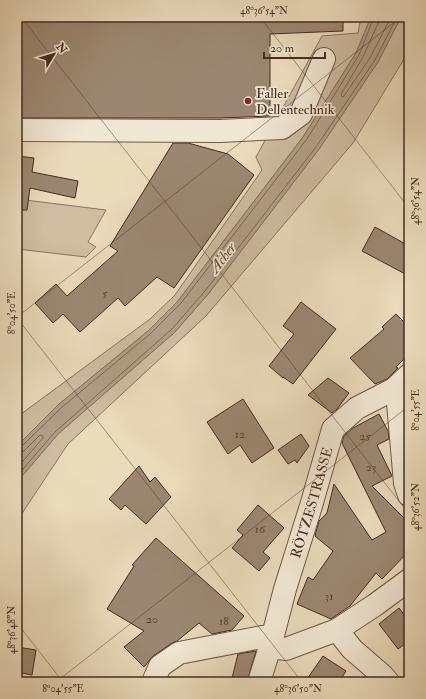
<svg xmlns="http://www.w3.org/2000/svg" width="426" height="699" font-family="'IM FELL Double Pica',serif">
<rect width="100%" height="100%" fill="#eadbbb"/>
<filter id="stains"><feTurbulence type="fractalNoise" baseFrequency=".005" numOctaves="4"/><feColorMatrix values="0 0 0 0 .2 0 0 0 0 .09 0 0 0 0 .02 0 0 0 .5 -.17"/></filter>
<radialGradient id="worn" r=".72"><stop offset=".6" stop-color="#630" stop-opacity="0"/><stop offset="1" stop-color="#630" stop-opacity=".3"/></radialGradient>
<g fill="#cebda1" stroke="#8a7461">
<polygon points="361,17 371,17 356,53 303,137 178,301 148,331 58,405 17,446 17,417 150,319 175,295 262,170 256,157 322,36 358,33"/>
<polygon points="401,17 409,17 409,51 353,143 206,316 68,444 17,521 17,482 58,434 175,332 209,293 319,149 378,62"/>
<polygon points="17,199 106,210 88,242 96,247 86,257 17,249"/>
</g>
<polygon fill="#b29f87" stroke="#86715e" points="371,17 401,17 378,62 319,149 209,293 175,332 58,434 17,482 17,446 58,405 148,331 178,301 303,137 356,53"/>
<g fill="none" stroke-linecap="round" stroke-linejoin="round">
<g stroke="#7c6554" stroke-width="1">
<polyline points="379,17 379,21 363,57 341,94 342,97 344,96 370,58 391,17"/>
<polyline points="17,448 21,447 61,408 150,334 181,303 307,139 359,55 374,17"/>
<polyline points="17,453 24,451 40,435 43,436 43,438 17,468"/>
<polyline points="17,476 55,432 172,329 205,291 316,147 375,60 397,17"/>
</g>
</g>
<g fill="#9b8771" stroke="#452b21">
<polygon points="17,17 343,17 343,31 270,34 270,116 219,118 17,118"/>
<polygon points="173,143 188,143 228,154 254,175 174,288 157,277 125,306 118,298 80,332 63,314 53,323 35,303 56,284 67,296 118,251 110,246"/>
<polygon points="17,156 34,158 32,172 78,181 75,198 30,188 27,210 17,210"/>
<polygon points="375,227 409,246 409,276 362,251"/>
<polygon points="301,302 336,329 293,384 283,377 283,378 269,366 294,334 283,326"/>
<polygon points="396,314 409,327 409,354 396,367 398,368 387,379 375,384 350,358 384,329 382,327"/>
<polygon points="328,378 349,393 337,409 332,413 308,395"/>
<polygon points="243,399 274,448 252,463 240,445 228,454 207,422"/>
<polygon points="379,414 388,431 389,439 377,445 392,476 372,486 409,523 409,551 382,579 376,573 350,606 331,619 297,604 308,577 313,580 333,551 315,536 319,521 327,513 334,484 372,540 386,532 342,443 344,436 353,428"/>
<polygon points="301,434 309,446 297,463 295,460 288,464 278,450"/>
<polygon points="139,466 150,482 155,477 171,497 146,524 125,505 121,510 109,499"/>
<polygon points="258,505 284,528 263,552 270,558 259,571 232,548 243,535 237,530"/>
<polygon points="156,538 244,616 232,630 212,634 199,623 177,641 172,643 153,656 144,667 124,647 144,631 107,609 134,566 132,565"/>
<polygon points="399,608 409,621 409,641 398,649 379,624"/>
<polygon points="17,647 36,650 32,675 17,672"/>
<polygon points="256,651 247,682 231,682 238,654"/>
<polygon points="323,656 346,671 339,682 305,682"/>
</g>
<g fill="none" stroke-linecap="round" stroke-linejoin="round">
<defs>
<g id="minor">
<polyline points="17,130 220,131 282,128 301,114 324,59"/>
<polyline points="394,389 398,403 405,483 409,495"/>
<polyline points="337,630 352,649 382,675 388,682"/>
<polyline points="270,647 286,649 337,630 375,605 409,580"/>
<polyline points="153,682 160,666 179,653 262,637 272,637"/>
<path id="s1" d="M 259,682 L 270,647 L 285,589 L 311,506 L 333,429 L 357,408 L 394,389 L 409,375"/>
</g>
</defs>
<use href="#minor" stroke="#6e5748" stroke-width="24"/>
<use href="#minor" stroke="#f1e8d3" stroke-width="22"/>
</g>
<path fill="none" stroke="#452b21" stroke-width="1" stroke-opacity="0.45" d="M 21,17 L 409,514M 260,17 L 409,208M 17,317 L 401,17M 17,318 L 302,682M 17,623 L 63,682M 56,682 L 409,406"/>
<circle fill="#8f2418" stroke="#f1e8d3" stroke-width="1.5" cx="248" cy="101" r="4"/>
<g text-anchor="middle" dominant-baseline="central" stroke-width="3.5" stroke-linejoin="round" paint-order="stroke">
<g font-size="12" fill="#5a4235">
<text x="105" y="293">5</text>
<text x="240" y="434">12</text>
<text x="365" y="436">25</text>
<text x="371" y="467">23</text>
<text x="260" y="529">16</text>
<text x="329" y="596">31</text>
<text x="152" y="619">20</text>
<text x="224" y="621">18</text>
</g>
<g font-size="14" fill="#452b21" stroke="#f1e8d3" text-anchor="start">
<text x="256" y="93">Faller<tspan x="256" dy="16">Dellentechnik</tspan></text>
</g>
<g font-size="14" fill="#452b21" stroke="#f1e8d3">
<text stroke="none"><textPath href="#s1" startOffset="187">RÖTZESTRASSE</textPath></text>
</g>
<g font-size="15" font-style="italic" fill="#60483a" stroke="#f1e8d3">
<text transform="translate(223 258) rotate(-53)">Acher</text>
</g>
</g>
<rect width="426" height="699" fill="none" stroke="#eadbbb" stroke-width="44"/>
<g transform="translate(54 54) rotate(52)" stroke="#f1e8d3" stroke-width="3" paint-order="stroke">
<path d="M0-3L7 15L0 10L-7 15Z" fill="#452b21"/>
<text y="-6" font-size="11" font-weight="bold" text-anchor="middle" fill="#452b21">N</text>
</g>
<path d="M264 52v6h61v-6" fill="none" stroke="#452b21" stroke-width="2"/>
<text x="270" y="52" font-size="12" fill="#452b21" stroke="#f1e8d3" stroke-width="3" paint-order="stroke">20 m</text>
<rect x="22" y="22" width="382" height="655" fill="none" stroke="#452b21" stroke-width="1.5"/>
<g font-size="10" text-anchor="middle" fill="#452b21">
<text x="264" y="14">48°36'54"N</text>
<text transform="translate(415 201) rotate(-90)" y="4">48°36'54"N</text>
<text transform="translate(11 313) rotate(-90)" y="4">8°04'50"E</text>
<text transform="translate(415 410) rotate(-90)" y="4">8°04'55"E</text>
<text transform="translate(415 507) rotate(-90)" y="4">48°36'52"N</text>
<text transform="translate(11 630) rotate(-90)" y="4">48°36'48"N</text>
<text x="63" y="692">8°04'55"E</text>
<text x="298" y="692">48°36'50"N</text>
</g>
<rect width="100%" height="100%" filter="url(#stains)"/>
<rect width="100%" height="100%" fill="url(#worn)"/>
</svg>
